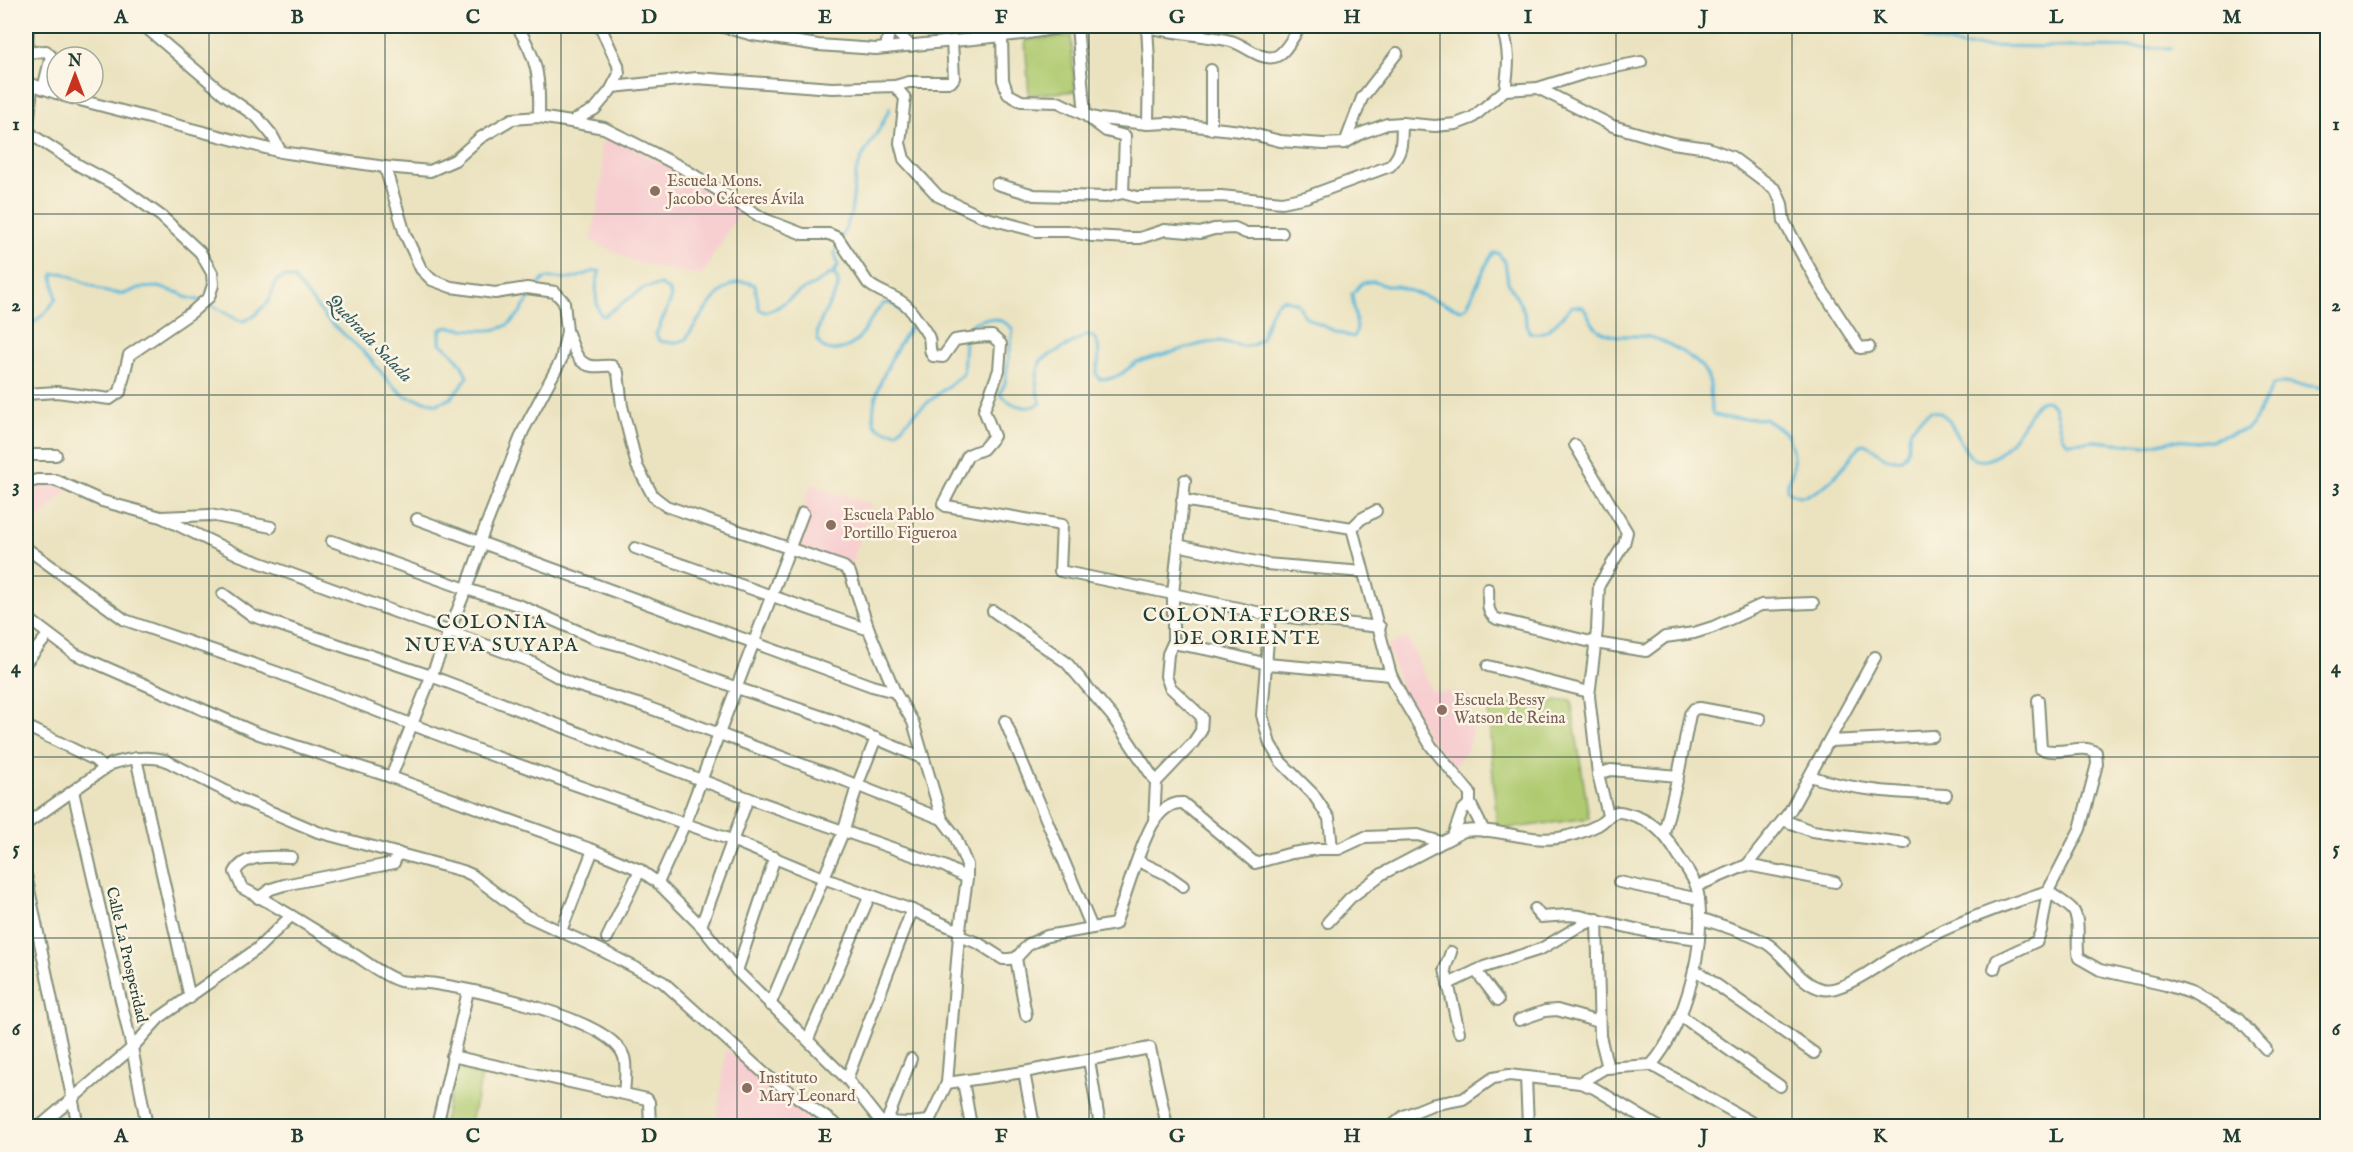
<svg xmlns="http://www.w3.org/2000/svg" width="2353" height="1152" font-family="'IM FELL English',serif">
<rect width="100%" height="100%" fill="#fcf5e5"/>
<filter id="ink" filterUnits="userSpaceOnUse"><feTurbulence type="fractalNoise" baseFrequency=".0167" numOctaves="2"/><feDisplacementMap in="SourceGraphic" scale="12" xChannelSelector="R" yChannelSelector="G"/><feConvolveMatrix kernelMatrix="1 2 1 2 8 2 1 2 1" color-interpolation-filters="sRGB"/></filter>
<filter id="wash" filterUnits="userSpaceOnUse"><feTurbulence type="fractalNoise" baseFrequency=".008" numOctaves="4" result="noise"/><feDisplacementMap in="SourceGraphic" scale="24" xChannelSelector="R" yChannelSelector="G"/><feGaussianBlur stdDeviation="1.35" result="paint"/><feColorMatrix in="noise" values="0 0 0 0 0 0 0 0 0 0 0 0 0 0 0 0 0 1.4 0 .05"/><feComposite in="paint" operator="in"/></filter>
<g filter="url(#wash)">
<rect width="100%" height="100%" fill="#ebe3c0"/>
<g fill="#f7cfd1">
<polygon points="610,135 742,209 701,276 634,262 591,240 603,173 600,145"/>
<polygon points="57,483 67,491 26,533 26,489"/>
<polygon points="811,484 872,505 851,566 791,545"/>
<polygon points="1407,637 1432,691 1468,694 1473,727 1466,752 1453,767 1426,733 1401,689 1387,646"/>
<polygon points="726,1049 820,1126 821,1126 716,1126"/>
</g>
<g fill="#afca70" stroke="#678452" stroke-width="1.5">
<polygon points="1071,36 1075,91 1029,95 1025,40"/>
<polygon points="1571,700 1589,818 1497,830 1488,707"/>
<polygon points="458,1061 484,1067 470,1126 444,1122"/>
</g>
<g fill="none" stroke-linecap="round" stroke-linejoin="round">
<g stroke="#5db9db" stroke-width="3">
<polyline points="1916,26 1927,39 1963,46 2171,48"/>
<polyline points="842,237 851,214 856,172 862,157 880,128 890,108"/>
<polyline points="832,274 838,266 835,253 839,242"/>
<path d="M 537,287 L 544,279 C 553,276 561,279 570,279 C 580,278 587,271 600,271 C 595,284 594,302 601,315 L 604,316 L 644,288 L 661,285 L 670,291 L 671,300 L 656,334 L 659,341 L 673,343 L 685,340 C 699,321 725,268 755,285 L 759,309 L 765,312 L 778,307 L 799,292 L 815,284 L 830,274 L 835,275 L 838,281 L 838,288 C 833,301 798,345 832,350 C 839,351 849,347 854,343 C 867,332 871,313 885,303 L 893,304 L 912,321 L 913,324 C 898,343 864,403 876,426 L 886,431 L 897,432 L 916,412 L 963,374 L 965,340"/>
<path d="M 208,303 L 238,320 L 244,321 L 254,316 L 268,302 L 277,280 L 284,277 L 294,279 L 327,319 L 367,355 L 389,382 L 405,396 L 437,404 L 451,398 L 467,378 C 463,363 453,352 440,343 L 440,330 C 447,325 454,328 462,329 C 506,333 510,329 533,293"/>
<polyline points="26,330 49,309 56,298 53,278 53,274 63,273 106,292 124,294 139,288 158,287 179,293 185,297 202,301"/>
<path d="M 967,334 L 972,324 C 986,316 1001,317 1013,329 L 1005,383 L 1000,394 C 1010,405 1027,412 1041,403 C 1034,388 1036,374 1041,360 L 1086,335 C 1103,335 1099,361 1096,374 L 1099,379 L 1112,378 L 1121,374 L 1137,362 L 1201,344 L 1219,341 L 1242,346 L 1253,345 L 1261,339 L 1271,312 L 1277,303 L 1283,299 L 1297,303 C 1301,307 1301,312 1305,316 C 1310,321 1347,337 1354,337 L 1357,328 L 1352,294 L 1362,283 L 1375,281 L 1386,286 L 1397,286 L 1461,310 L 1467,306 L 1489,259 L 1494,253 L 1498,253 L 1505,262 L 1508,282 L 1523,309 L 1529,332 C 1548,339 1560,317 1572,306 L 1583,307 C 1588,314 1592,326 1599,330 C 1615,340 1632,334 1649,337 C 1663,339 1697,359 1704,370 C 1716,388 1706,399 1713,414 L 1724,418 L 1765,419 L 1787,434 C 1792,445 1796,465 1791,476 C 1789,482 1786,483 1787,490 C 1812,513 1847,463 1860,445 L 1863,444 C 1873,445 1878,455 1887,458 C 1912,467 1907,443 1910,432 C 1913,424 1924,416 1930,411 C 1961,409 1957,471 1989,459 C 2005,453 2017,433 2027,419 C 2030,414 2033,407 2037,404 C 2043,399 2049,401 2054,406 L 2062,436 L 2068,443 L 2096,441 L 2145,446 L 2173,440 L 2197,442 L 2210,440 L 2247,429 L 2252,425 L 2273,385 L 2283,383 L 2328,388"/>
</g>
</g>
</g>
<g filter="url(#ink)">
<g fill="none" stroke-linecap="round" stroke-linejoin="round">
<defs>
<g id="minor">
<polyline points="144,26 224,94 258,118 272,135 281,152"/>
<path d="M 517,26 C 538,60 540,78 539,117"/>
<polyline points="720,26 753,35 818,45 876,49 1022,34 1070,26"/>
<polyline points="890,26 911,46"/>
<polyline points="1077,26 1085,115 1106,131 1125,136 1123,193"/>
<path d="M 1143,26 C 1172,34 1202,34 1231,41 C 1245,45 1259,60 1274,57 C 1285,55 1294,34 1301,26"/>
<polyline points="1147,27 1149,61 1148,124"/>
<path d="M 1002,36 L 1003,80 L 1008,94 L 1021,101 L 1058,102 L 1085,115 L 1100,119 L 1148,124 L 1168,123 L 1241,131 L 1280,141 L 1324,144 L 1345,143 L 1362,133 L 1387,124 L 1402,123 L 1435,126 L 1456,124 L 1472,118 L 1505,90 C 1509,66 1510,48 1501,26"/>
<polyline points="886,48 890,26"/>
<polyline points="26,53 46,51 51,56 43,89"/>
<polyline points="27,53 28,26"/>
<polyline points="26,82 64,96 281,152 385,167 430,171 455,160 480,138 512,119 539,117 571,122 595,109 610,91 619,74 618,65 600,26"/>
<polyline points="895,86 909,82 951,82 954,78 952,41"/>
<polyline points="613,87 697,78 832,88 895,86 905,98 900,143 904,159 938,196 983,217 1036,231 1068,231 1092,236 1130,238 1140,238 1165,230 1200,233 1214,229 1235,228 1246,233 1282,233"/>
<polyline points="1538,88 1613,126 1672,143 1708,148 1732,157 1776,190 1782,204 1784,221 1794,240 1820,287 1860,348 1869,347"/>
<polyline points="1505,90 1538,88 1589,72 1641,62"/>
<path d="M 571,122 L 604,128 L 636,144 L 681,167 L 764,219 L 803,234 L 829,234 L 838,238 L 868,283 C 880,294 897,295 908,307 C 912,312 928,334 929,338 C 931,345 928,350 933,356 L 943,357 L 955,340 C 968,338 979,336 992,336 L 1001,344 L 999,370 L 984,410 L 994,436 L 983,449 L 968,455 L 943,504 L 946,506 L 1062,525 L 1060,571 L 1173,594 L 1173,643 L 1168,654 L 1166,676 L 1170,687 L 1202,717 L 1201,731 L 1193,743 L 1156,782"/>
<polyline points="1211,129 1211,70"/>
<polyline points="1345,143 1362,98 1397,53"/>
<polyline points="385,167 405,234 421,269 432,280 451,287 495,293 527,288 555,292 564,302 567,331 561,360 523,431 481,538 481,548 466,589 391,777"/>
<path d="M 997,184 L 1034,195 L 1106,197 L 1123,193 L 1137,197 L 1221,196 L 1282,202 L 1306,197 L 1390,166 C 1404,151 1401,142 1402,123"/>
<path d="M 567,331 C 573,344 575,364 592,366 C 599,367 606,365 612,366 L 618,373 L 622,406 L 637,466 L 653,496 L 666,506 L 844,567 L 850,573 L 869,630 L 895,692 L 913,722 L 942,819 L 955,836 L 967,865 L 967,878 L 959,936 L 947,1083 L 929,1121 L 909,1123 L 887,1122"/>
<polyline points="26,394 57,392 110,399 120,392 129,355 192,312 209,297 213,285 212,273 200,252 161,216 123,189 80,166 32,135 28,128 32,86"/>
<polyline points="1575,445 1627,532 1624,544 1599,585 1597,630 1589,696 1598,774 1608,815"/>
<polyline points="26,455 56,455"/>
<polyline points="1185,480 1173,594 1270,615 1380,627"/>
<polyline points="26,483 37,480 55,480 102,501 161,517 239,555 527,660 569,683 644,706 836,777 942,819"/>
<polyline points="1182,500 1352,528"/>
<polyline points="161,517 210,515 271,527"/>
<polyline points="417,519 872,686 895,692"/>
<polyline points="1352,528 1391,675 1404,701 1431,746 1470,793 1470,803 1484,831"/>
<polyline points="1352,528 1361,519 1376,511"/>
<polyline points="332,541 466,589 521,606 596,639 630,648 737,688 835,721 924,759"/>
<polyline points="1177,545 1266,564 1363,572"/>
<polyline points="26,548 125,620 276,672 491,755 734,841 823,878 912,910 957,930 960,925"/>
<polyline points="635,548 869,630"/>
<path d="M 1488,589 C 1489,600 1485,613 1497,619 L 1595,643 L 1646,651 L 1665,637 L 1694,633 L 1713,627 L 1761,605 L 1813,603"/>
<polyline points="223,594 253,616 431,676 748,798 944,866 967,878"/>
<polyline points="993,611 1066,662 1112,716 1156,782 1154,822"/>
<polyline points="1270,615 1262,715 1270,744 1281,762 1313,794 1329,818 1332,849"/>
<polyline points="26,617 75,654 259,734 391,777 593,850 640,870 658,883 701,926 737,971 847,1079 884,1126"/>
<polyline points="1173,643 1216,651 1267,664 1391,675"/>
<polyline points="26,662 48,635"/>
<polyline points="1488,666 1589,692"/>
<polyline points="1005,721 1092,928"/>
<polyline points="26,726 95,760 104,769"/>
<polyline points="1830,741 1933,736"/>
<polyline points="136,758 190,998"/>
<polyline points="1598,774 1611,770 1678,776"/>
<path d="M 1810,776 C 1853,791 1900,793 1946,795"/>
<polyline points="73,791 132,1048 147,1126"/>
<polyline points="1783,820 1812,831 1905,843"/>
<path d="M 26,824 L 111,764 C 129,758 146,755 165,760 L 243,800 L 318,832 L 463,871 L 472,875 L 525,915 L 601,950 L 663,982 L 766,1075 L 838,1126"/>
<polyline points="1664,833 1678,776 1690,714 1694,709 1700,708 1760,719"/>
<polyline points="1453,836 1462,811 1470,803"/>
<path d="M 291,857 C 273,857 245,853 235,872 L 242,888 C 280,907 316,931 352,953 C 367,962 383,976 400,981 C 411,983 425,982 436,984 C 474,990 612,1018 624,1057 C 627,1067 625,1082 624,1093"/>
<polyline points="1138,861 1166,874 1183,886"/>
<polyline points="1747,865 1835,882"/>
<polyline points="26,875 78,1126"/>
<polyline points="1619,882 1699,899"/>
<polyline points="658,883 685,823 803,513"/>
<polyline points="1697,886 1747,865 1790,811 1875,657"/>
<polyline points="258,898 271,889 284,885 394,863 398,853"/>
<polyline points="1535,909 1541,917 1568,915 1580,916 1653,933 1699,939"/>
<path d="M 1702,919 C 1723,926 1746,932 1766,943 C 1786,955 1799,984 1822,989 C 1838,993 1871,971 1884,962 C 1934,930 1992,909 2048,891 L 2080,829 L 2097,764 L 2096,752 C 2080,743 2061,756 2041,749 L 2038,700"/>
<path d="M 1328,922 L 1350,898 L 1382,874 L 1464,831 C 1498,826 1532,846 1568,836 C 1577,834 1590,829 1598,825 C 1609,819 1610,809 1625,813 C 1651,819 1664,832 1677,854 C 1683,864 1694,877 1697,889 C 1709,939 1685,1028 1651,1065 L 1605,1068 L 1580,1083"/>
<polyline points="701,926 748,798"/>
<polyline points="561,931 593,850"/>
<path d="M 959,936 L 978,943 L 1003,959 L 1009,959 L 1016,958 L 1029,944 L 1047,936 L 1115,924 C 1127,893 1137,852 1153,823 C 1160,812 1170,802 1183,803 L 1255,863 L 1292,853 L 1318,849 L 1339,849 L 1365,837 L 1418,835 L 1441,842"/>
<polyline points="607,938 640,870"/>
<polyline points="1451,952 1445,969 1459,1032"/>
<polyline points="1016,958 1026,1015"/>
<polyline points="1694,969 1814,1053"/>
<path d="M 1994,969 L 1997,960 L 2037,941 L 2041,931 L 2048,891 C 2055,897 2066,903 2072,909 C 2082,920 2075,944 2079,958 L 2100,970 L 2166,985 L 2191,993 L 2238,1019 L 2266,1049"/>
<polyline points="737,971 775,857"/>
<polyline points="1476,971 1498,1000"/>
<polyline points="1448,984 1484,967 1541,949 1576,928 1597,919 1600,1036 1608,1068"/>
<polyline points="770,1005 844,830 857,786 876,738"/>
<polyline points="1681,1016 1780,1086"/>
<polyline points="1519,1020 1545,1011 1557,1010 1599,1022"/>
<polyline points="808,1039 870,895"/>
<polyline points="452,1056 647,1099 649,1102 650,1126"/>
<polyline points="1089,1060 1100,1126"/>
<polyline points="1651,1065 1758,1126"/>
<polyline points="1024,1072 1034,1126"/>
<polyline points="1526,1077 1528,1126"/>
<polyline points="847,1079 912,910"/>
<polyline points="963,1081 971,1126"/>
<polyline points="947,1083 1024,1072 1150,1048 1167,1126"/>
<polyline points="438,1121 460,1126"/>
<polyline points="40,1126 132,1048 159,1018 257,949 291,916"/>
<polyline points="437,1126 468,991"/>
<polyline points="885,1126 911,1059"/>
<polyline points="1392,1126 1404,1116 1431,1105 1463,1099 1493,1078 1509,1075 1580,1083 1594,1088 1657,1126"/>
</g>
</defs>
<use href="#minor" stroke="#85907a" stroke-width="14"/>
<use href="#minor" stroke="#fff" stroke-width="10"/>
</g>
</g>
<path fill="none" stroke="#1f3d34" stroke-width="1.5" stroke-opacity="0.55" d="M 209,26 L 209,1126M 385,26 L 385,1126M 561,26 L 561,1126M 737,26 L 737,1126M 913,26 L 913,1126M 1089,26 L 1089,1126M 1264,26 L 1264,1126M 1440,26 L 1440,1126M 1616,26 L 1616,1126M 1792,26 L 1792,1126M 1968,26 L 1968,1126M 2144,26 L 2144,1126M 26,214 L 2328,214M 26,395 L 2328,395M 26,576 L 2328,576M 26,757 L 2328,757M 26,938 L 2328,938"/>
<g fill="#8d6e63" stroke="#fcf5e5" stroke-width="2">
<circle cx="655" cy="191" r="6"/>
<circle cx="831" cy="525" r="6"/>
<circle cx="1442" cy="710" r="6"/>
<circle cx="747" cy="1088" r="6"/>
</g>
<g text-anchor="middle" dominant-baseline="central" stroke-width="5" stroke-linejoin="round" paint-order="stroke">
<g font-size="16" fill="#785e54" stroke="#fcf5e5" text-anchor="start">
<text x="667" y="182">Escuela Mons.<tspan x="667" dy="18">Jacobo Cáceres Ávila</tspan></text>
<text x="843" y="516">Escuela Pablo<tspan x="843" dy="18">Portillo Figueroa</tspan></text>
<text x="1454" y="701">Escuela Bessy<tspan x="1454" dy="18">Watson de Reina</tspan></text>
<text x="759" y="1079">Instituto<tspan x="759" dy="18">Mary Leonard</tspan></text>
</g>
<g font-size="16" fill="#1f3d34" stroke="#fcf5e5">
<text transform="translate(126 955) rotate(77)">Calle La Prosperidad</text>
</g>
<g font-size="18" font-style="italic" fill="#2e5c5e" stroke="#fcf5e5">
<text transform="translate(369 339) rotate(46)">Quebrada Salada</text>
</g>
<g font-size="20" letter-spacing="1.5" fill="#1f3d34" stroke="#fcf5e5">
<text x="1247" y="615">COLONIA FLORES<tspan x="1247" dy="23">DE ORIENTE</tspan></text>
<text x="492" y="622">COLONIA<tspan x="492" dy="23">NUEVA SUYAPA</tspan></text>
</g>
</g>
<rect width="2353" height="1152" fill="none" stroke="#fcf5e5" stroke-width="66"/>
<g transform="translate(75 75)"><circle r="28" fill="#fcf5e5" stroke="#a4ab9e" stroke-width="1.5"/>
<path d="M0-4.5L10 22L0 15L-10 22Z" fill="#c8321e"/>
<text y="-9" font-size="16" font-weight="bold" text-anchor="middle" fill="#1f3d34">N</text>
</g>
<rect x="33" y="33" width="2287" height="1086" fill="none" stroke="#1f3d34" stroke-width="2"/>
<g font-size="20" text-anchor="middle" font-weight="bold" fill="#1f3d34">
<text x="121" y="23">A</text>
<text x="297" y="23">B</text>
<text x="473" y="23">C</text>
<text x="649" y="23">D</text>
<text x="825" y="23">E</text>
<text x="1001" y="23">F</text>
<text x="1177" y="23">G</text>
<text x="1352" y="23">H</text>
<text x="1528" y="23">I</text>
<text x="1704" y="23">J</text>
<text x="1880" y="23">K</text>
<text x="2056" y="23">L</text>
<text x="2232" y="23">M</text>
<text x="16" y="130">1</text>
<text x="2336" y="130">1</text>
<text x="16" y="311">2</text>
<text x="2336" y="311">2</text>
<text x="16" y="492">3</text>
<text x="2336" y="492">3</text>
<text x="16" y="673">4</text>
<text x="2336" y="673">4</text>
<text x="16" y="854">5</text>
<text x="2336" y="854">5</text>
<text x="16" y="1035">6</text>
<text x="2336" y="1035">6</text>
<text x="121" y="1142">A</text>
<text x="297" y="1142">B</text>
<text x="473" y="1142">C</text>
<text x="649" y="1142">D</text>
<text x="825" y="1142">E</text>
<text x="1001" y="1142">F</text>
<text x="1177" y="1142">G</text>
<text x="1352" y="1142">H</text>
<text x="1528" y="1142">I</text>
<text x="1704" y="1142">J</text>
<text x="1880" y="1142">K</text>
<text x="2056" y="1142">L</text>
<text x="2232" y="1142">M</text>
</g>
</svg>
